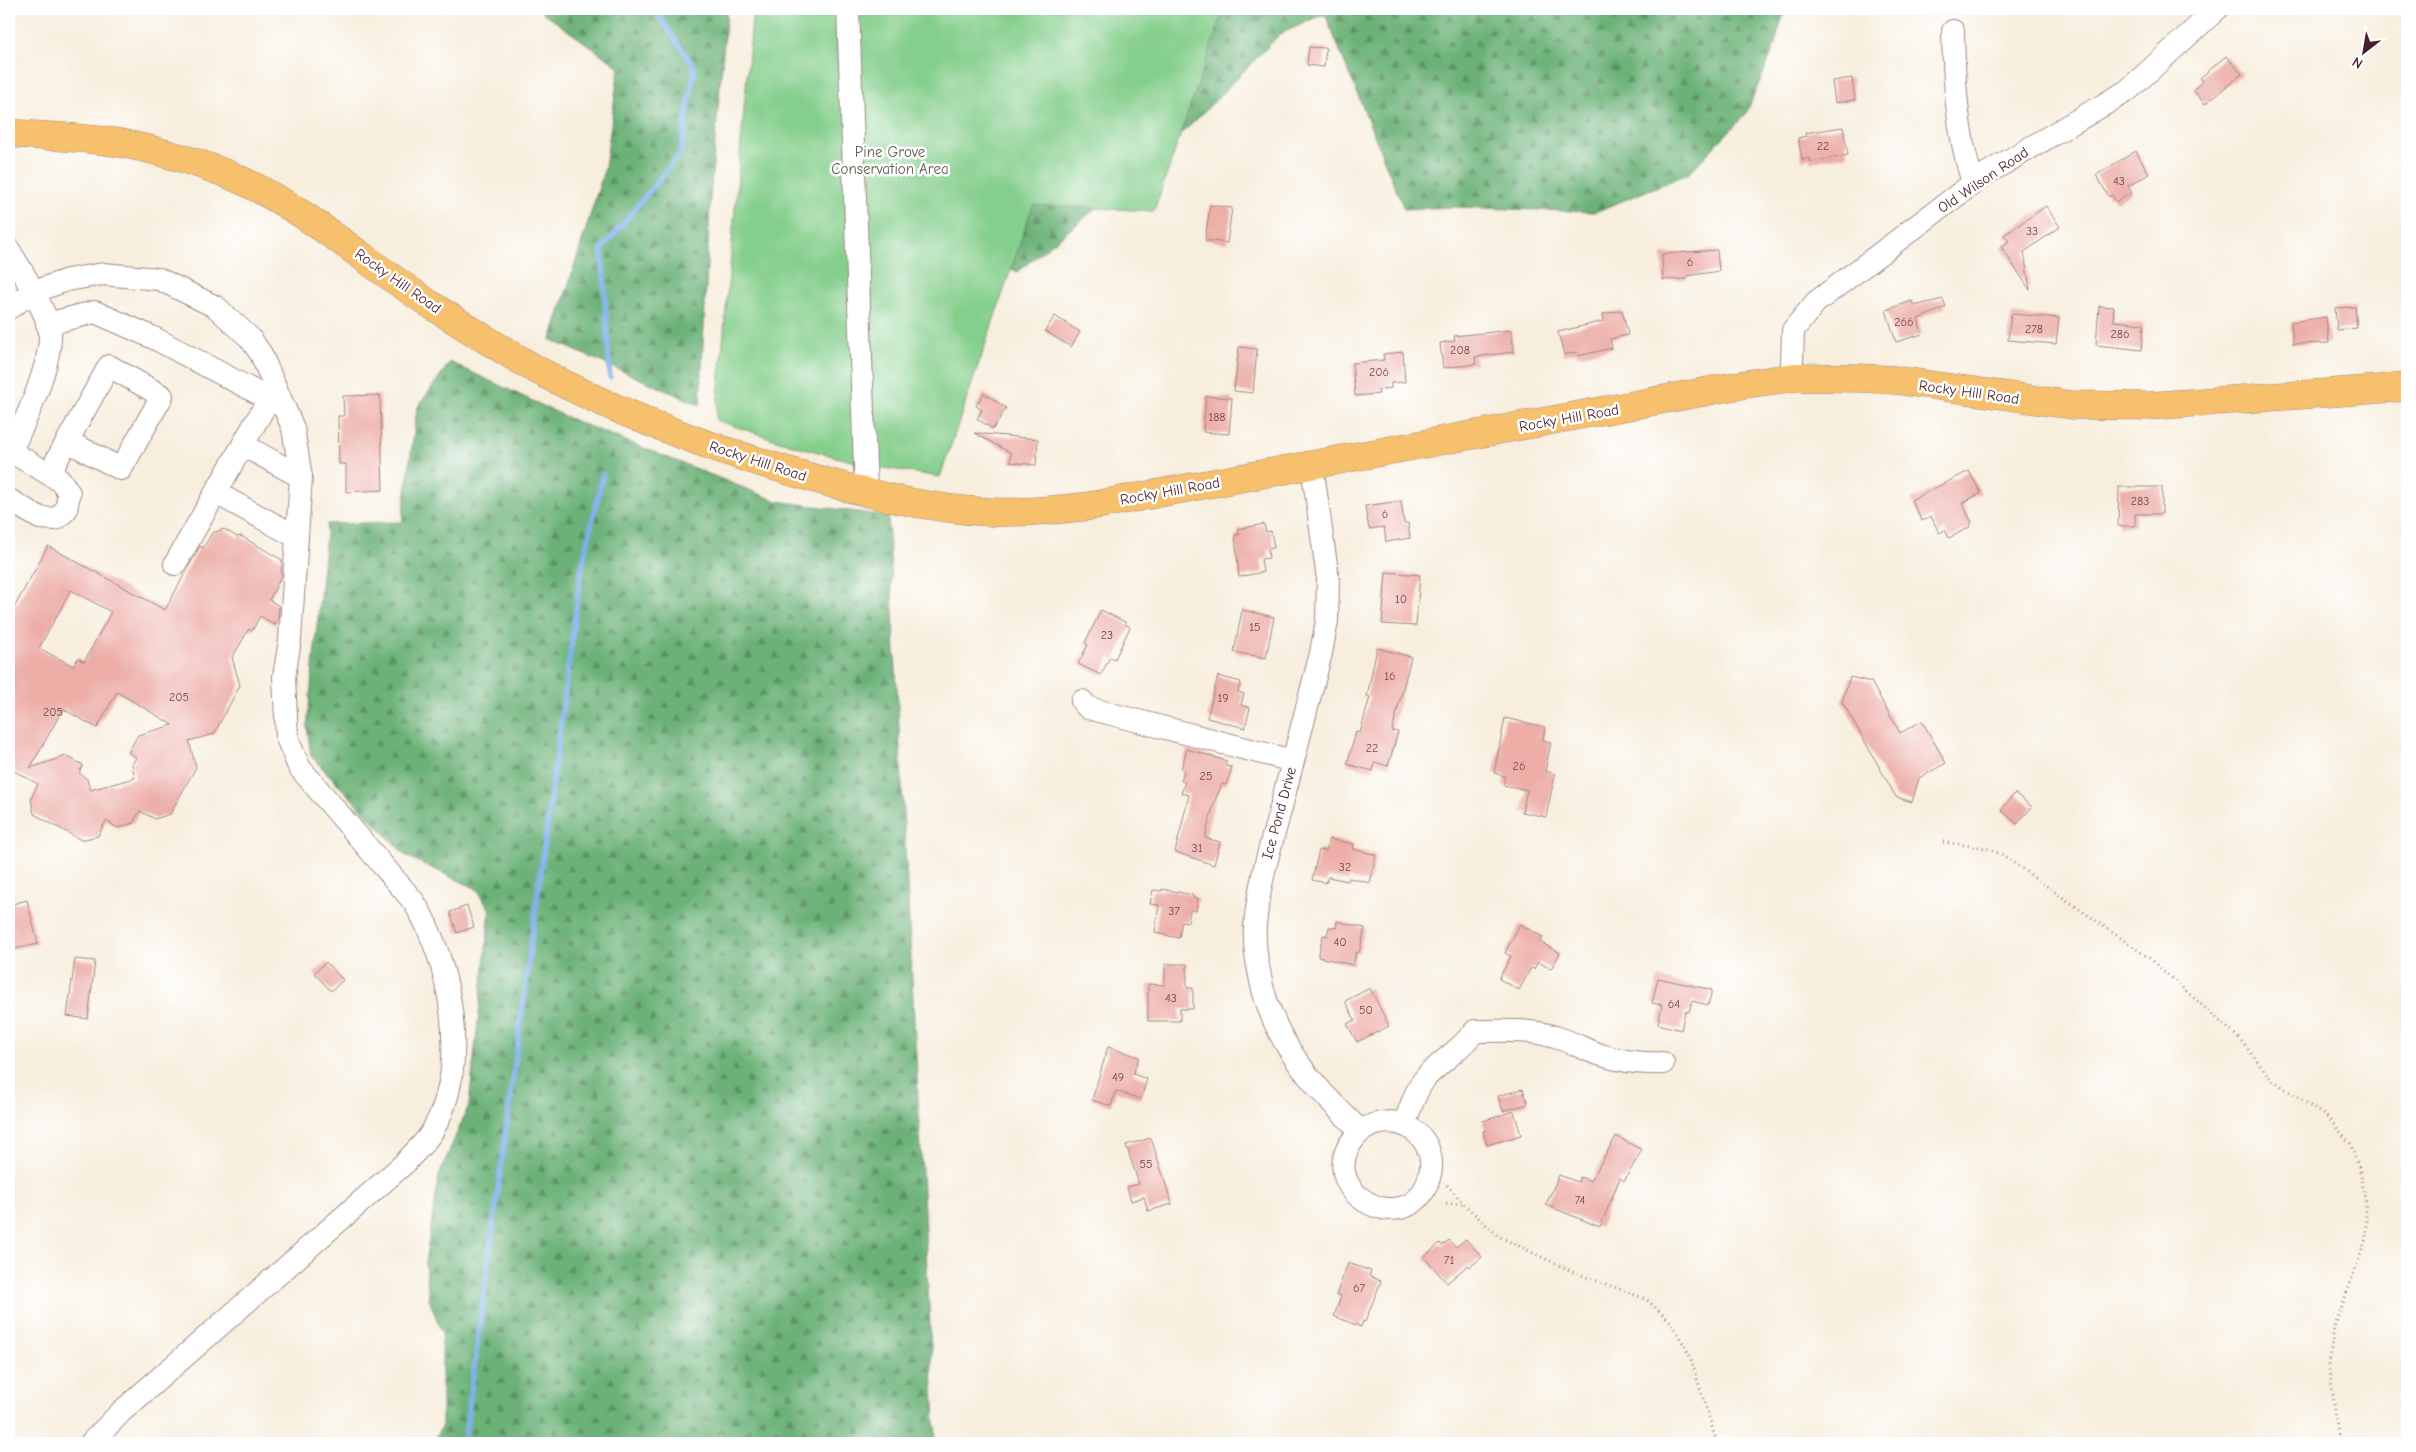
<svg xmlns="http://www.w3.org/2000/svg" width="2416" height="1452" font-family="'Comic Neue',sans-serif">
<defs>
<pattern id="forest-firs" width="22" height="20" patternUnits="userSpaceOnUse" patternTransform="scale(1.25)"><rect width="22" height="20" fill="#6cb278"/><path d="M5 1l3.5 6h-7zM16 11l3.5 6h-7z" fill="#5b9063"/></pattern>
</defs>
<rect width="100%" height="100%" fill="#fff"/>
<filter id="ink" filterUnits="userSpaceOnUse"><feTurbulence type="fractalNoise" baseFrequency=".02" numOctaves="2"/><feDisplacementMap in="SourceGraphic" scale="10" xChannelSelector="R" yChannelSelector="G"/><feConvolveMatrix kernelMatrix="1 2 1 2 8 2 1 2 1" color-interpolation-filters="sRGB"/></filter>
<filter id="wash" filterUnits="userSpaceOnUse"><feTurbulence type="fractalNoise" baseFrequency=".0096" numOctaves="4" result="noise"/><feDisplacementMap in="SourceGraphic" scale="20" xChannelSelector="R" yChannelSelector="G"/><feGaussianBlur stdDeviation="1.12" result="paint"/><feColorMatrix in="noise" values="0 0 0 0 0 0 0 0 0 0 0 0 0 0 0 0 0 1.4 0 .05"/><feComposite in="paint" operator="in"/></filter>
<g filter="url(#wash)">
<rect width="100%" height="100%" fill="#f7eedd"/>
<g fill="url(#forest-firs)" stroke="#5b6852">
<polygon points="538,9 727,9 711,186 700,405 551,340 605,168 619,67"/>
<polygon points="883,9 1785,9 1773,50 1746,114 1688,174 1595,212 1456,207 1404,209 1325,14 1280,34 1194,122 1093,211 1017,272 970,243"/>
<polygon points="450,362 573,420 777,501 888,516 936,1443 433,1443 442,1425 442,1333 429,1299 425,1263 439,1175 469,1105 490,910 477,889 406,856 311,756 307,727 327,524 402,522 417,408"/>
</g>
<polygon fill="#85cf8c" stroke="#68775c" points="753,9 1224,9 1154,211 1033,205 940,477 866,465 789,444 716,420"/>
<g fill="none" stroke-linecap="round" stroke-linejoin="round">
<g stroke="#81b0ec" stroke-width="5.5">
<polyline points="610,377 602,249 680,154 695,68 654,9"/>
<polyline points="464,1443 581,571 603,474"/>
</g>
</g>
<g id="blocks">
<g fill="#edaea8" fill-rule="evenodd">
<polygon points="1309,47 1326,48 1324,67 1307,65"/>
<polygon points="2226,56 2242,74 2205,104 2193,90 2203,81 2200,78"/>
<polygon points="1852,78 1855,100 1835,103 1832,81"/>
<polygon points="1843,127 1848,155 1811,162 1810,158 1802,160 1798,138 1806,136 1805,133"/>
<polygon points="2136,151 2149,174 2128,186 2132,193 2116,202 2112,195 2109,197 2096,175"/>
<polygon points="1210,205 1232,208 1227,243 1205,240"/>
<polygon points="2046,206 2060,227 2024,252 2030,290 2001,247 2009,241 2004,235"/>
<polygon points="1717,250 1719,271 1687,276 1687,279 1663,280 1662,254"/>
<polygon points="1943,299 1946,307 1918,319 1922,334 1896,342 1886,310 1912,301 1914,306"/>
<polygon points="2099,306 2114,307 2113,321 2144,324 2142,350 2096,345"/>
<polygon points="2355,307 2357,328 2337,330 2335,308"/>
<polygon points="1622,310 1628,335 1610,339 1612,348 1578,356 1577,352 1564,355 1558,332 1604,321 1603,314"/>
<polygon points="2011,314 2059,318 2056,344 2008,340"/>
<polygon points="1055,316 1080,332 1071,347 1045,331"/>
<polygon points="2326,317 2329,343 2293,344 2291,322"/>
<polygon points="1511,330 1514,352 1475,357 1476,364 1443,368 1440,343 1455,341 1454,336"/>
<polygon points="1239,347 1257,349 1253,393 1234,391"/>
<polygon points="1403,352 1405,382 1391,383 1391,388 1378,390 1379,394 1355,396 1352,363 1384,360 1383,354"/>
<polygon points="984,393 1006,408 993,429 977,419 982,410 976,406"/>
<polygon points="380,395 383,490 346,492 346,464 339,464 338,416 344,416 343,396"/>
<polygon points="1206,396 1232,398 1229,434 1203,432"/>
<polygon points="974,433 1038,439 1036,465 1010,462 1011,453"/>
<polygon points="1969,471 1981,493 1962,503 1972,523 1969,525 1970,527 1949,538 1945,530 1939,533 1931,516 1922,521 1911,500"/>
<polygon points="2119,487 2162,487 2162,514 2135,514 2135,526 2118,526"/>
<polygon points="1401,501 1404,523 1408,523 1410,538 1386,542 1384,527 1369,529 1365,506"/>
<polygon points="1264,524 1266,532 1271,531 1274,548 1268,549 1269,558 1261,559 1263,572 1239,577 1235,535 1239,535 1238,529"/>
<path d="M 224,529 L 237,537 L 241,536 L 282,560 L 281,577 L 269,600 L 279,606 L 278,620 L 275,625 L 260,616 L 252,631 L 249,629 L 232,658 L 240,685 L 214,734 L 189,741 L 196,767 L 170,814 L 155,819 L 140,811 L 133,823 L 118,828 L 106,821 L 98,836 L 81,840 L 34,814 L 31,799 L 38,784 L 9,768 L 9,617 L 48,546 L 165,610 L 200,546 L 203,548 L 212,533 ZM 71,590 L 111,612 L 84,662 L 78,658 L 73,666 L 39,648 ZM 117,692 L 173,725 L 138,735 L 128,752 L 136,757 L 132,765 L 135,778 L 90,790 L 87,779 L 79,773 L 83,765 L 66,756 L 30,768 L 63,709 L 97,728 Z"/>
<polygon points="1386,572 1420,575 1416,626 1382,624"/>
<polygon points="1101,610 1125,622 1125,624 1130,627 1115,659 1110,657 1101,675 1078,664 1088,645 1085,643"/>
<polygon points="1242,610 1274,617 1266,658 1234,652"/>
<polygon points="1377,648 1411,657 1392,731 1398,732 1388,766 1375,762 1373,771 1347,764 1356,732 1360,733 1370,697 1367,696"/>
<polygon points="1218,676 1241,682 1238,692 1244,694 1241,705 1250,708 1245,728 1207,718"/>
<polygon points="1850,677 1871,682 1900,733 1922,721 1946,763 1919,778 1912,802 1896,797 1842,701"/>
<polygon points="1505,718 1545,727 1543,740 1551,742 1545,771 1555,774 1546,817 1522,812 1527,790 1503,785 1505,776 1494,773"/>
<polygon points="1187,749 1227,761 1225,766 1232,767 1226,785 1222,784 1214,803 1205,838 1220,842 1214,865 1175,852 1189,795 1181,793 1185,782 1181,781 1184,770 1181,769"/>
<polygon points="2015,793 2032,807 2017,824 2001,810"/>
<polygon points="1329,839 1354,844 1353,849 1376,855 1370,883 1349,878 1348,881 1328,877 1326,883 1312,880 1319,850 1326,851"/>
<polygon points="1162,889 1193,895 1193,897 1198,898 1196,911 1190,910 1188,922 1182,921 1179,938 1155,933 1159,905 1150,904 1153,890 1162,891"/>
<polygon points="27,900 38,944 9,950 9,905"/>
<polygon points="467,906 474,927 457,933 450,912"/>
<polygon points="1337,921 1365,928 1359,953 1356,952 1353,965 1318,957 1323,935 1327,936 1329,927 1336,928"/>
<polygon points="1520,924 1543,937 1540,942 1560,953 1551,969 1538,962 1534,969 1531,968 1519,990 1499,979 1511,956 1505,953"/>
<polygon points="75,959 95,961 88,1019 67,1016"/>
<polygon points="326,962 343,980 331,991 314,973"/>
<polygon points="1165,964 1187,964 1187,988 1193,988 1193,1009 1180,1009 1180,1021 1148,1021 1148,984 1165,985"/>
<polygon points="1658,978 1712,990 1708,1005 1692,1001 1689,1012 1685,1011 1681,1030 1658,1024 1662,1005 1652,1003"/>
<polygon points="1370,988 1389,1026 1357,1042 1347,1024 1355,1020 1345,1001"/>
<polygon points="1108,1047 1139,1057 1133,1074 1147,1079 1141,1099 1116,1091 1111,1106 1092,1100"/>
<polygon points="1523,1089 1528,1104 1503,1111 1498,1096"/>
<polygon points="1514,1111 1521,1135 1487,1145 1483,1131 1486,1130 1483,1121"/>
<polygon points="1616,1136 1642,1150 1624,1181 1620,1178 1600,1227 1546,1205 1559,1175 1578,1182 1580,1177 1591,1181"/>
<polygon points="1151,1138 1172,1204 1148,1211 1144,1197 1131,1201 1127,1187 1139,1184 1126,1145"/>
<polygon points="1466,1239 1482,1257 1470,1267 1468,1265 1447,1283 1424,1257 1440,1243 1442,1246 1449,1240 1456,1247"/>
<polygon points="1348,1263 1371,1271 1369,1276 1381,1281 1365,1322 1363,1321 1361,1327 1334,1316 1341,1296 1336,1295"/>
</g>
</g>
</g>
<g filter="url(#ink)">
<use href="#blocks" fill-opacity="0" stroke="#a08684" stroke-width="1"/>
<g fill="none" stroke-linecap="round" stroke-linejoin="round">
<defs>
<g id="minor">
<polyline points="848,9 866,492"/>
<path d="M 1953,31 C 1954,83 1957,133 1973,183"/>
<path d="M 9,250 C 19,266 48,314 50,332 C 52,364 24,425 9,454"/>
<path d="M 9,308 L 33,292 L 67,280 L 103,274 L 159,279 L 216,307 L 250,338 L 261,354 L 293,428 L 301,477 L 290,640 L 284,677 L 287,738 L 299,767 L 414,902 C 451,962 470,1063 434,1128 C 428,1141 414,1152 405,1163 L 121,1412 L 91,1443"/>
<polyline points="47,324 95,312 154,338 284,407"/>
<polyline points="1795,377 1792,365 1793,330 1816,302 1984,175 2127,91 2217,9"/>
<polyline points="243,445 301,477"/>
<path d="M 1312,465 L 1328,579 L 1327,621 L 1321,653 C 1307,707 1293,761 1279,815 C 1269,851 1258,888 1255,926 C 1254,941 1256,957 1259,971 C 1270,1038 1312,1086 1361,1131 C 1302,1187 1409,1247 1429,1178 C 1434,1163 1430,1147 1420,1136 C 1403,1118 1379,1119 1361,1131"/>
<polyline points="49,474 109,366 162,396 121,469 67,441"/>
<polyline points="216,493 297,537"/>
<polyline points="9,500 40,518 56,519 66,510 69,493 61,481 10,451"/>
<polyline points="175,564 269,399"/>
<polyline points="1082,701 1088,708 1293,761"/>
<path d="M 1404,1125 C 1410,1109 1416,1088 1427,1076 C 1443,1060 1461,1049 1475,1031 C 1501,1031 1530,1029 1555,1037 C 1570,1041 1584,1049 1598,1054 C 1619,1061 1640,1064 1663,1063"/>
</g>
<path id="major" d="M 9,133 C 47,137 88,137 126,144 C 160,151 194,161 227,174 C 305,206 369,266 439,310 C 472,331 505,352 539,371 C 624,416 715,450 806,476 C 867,494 928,509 990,512 C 1024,513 1057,510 1090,506 L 1746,384 L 1795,377 L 1861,378 L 1895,380 L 2072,405 L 2149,406 L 2407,387"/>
</defs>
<use href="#minor" stroke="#a08684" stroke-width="24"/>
<use href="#major" stroke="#a08684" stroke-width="29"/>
<g stroke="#a08684" stroke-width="3" stroke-dasharray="1 4" stroke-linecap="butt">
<polyline points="1943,842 1986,848 2001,854 2149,958 2240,1039 2271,1079 2328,1118 2350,1143 2361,1174 2366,1205 2366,1239 2334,1328 2329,1364 2339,1443"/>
<polyline points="1447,1185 1464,1204 1498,1236 1573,1272 1646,1299 1672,1323 1690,1356 1717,1443"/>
<polyline points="1446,1204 1463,1204"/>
</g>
<use href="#minor" stroke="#fff" stroke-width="22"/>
<use href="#major" stroke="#f7c06c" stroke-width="28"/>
</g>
</g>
<g text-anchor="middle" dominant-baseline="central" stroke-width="5" stroke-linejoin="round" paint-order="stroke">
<g font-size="12" fill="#73434a">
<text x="1823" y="146">22</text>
<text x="2119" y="181">43</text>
<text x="2032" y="231">33</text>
<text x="1690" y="262">6</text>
<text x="1904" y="322">266</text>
<text x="2034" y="329">278</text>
<text x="2120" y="334">286</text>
<text x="1460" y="350">208</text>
<text x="1379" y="372">206</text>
<text x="1217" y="417">188</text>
<text x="2140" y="501">283</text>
<text x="1385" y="514">6</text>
<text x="1401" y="599">10</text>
<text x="1255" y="627">15</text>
<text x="1107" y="635">23</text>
<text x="1390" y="676">16</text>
<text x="179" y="697">205</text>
<text x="1223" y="698">19</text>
<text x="53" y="712">205</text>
<text x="1372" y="748">22</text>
<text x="1519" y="766">26</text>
<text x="1206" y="776">25</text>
<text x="1197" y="848">31</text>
<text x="1345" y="867">32</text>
<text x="1174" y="911">37</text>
<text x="1340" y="942">40</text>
<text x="1171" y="998">43</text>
<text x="1674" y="1004">64</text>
<text x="1366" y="1010">50</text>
<text x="1118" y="1077">49</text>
<text x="1146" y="1164">55</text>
<text x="1580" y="1200">74</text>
<text x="1449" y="1260">71</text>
<text x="1359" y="1288">67</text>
</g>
<g font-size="15" fill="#5f5d4d" stroke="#fff">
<text x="890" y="152">Pine Grove<tspan x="890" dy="17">Conservation Area</tspan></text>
</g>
<g font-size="15" fill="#4a1f2b" stroke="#fff">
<text transform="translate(1983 180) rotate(-34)">Old Wilson Road</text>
<text transform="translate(398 281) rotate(35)">Rocky Hill Road</text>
<text transform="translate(1969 392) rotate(8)">Rocky Hill Road</text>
<text transform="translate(1569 418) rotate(-10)">Rocky Hill Road</text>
<text transform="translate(758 461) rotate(18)">Rocky Hill Road</text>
<text transform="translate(1170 491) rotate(-10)">Rocky Hill Road</text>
<text transform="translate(1279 813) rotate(-75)">Ice Pond Drive</text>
</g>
</g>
<rect width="2416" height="1452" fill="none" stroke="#fff" stroke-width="30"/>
<g transform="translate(2364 52) rotate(211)" stroke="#ffffff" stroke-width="4" paint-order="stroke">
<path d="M0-4L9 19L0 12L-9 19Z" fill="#4a1f2b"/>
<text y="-8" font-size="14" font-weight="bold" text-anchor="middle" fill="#4a1f2b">N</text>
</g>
</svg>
